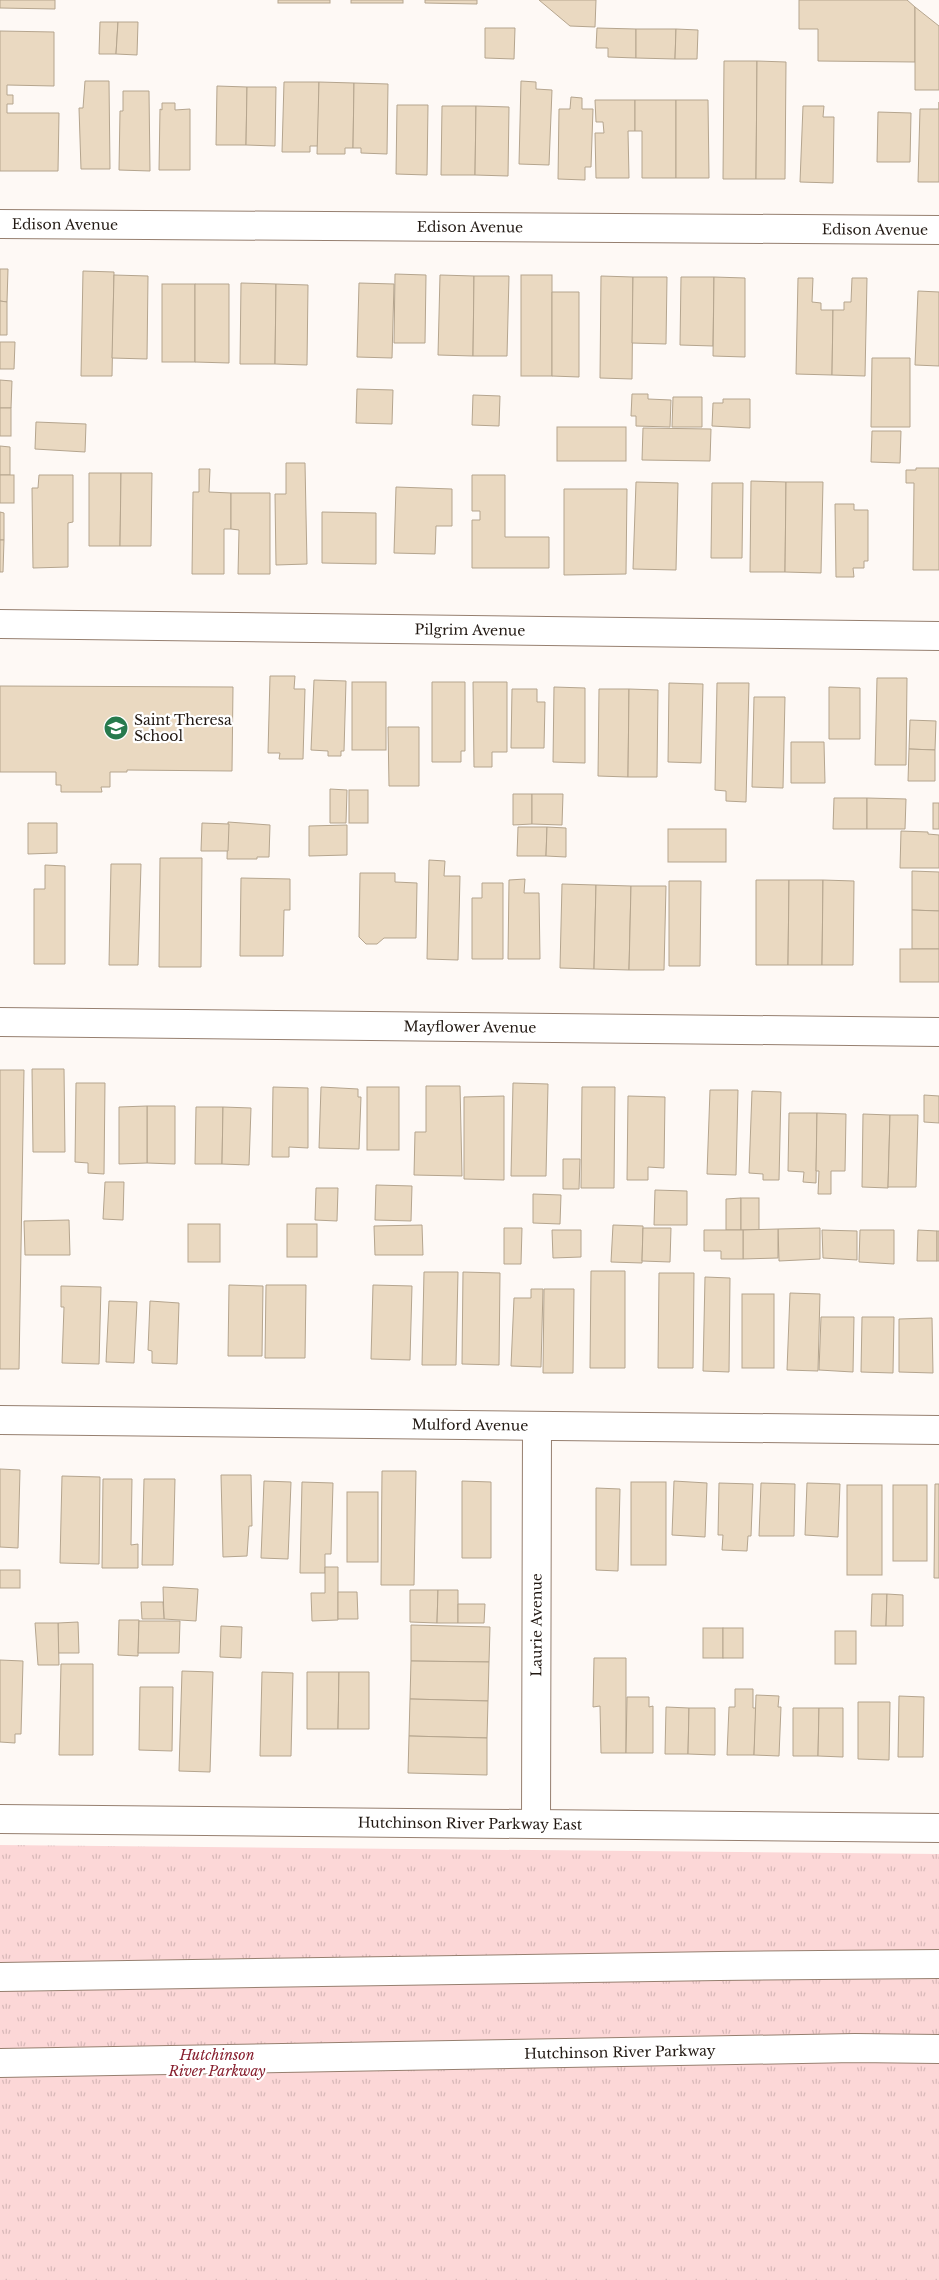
<svg xmlns="http://www.w3.org/2000/svg" width="939" height="2280" font-family="'Libre Baskerville',serif">
<defs>
<pattern id="grass-tufts" width="24" height="20" patternUnits="userSpaceOnUse" patternTransform="scale(1.25)"><rect width="24" height="20" fill="#fcd7d7"/><path d="M3 7l-1-3M5 7V3M7 7l1-3M15 17l-1-3M17 17v-4M19 17l1-3" fill="none" stroke="#d8b8b8"/></pattern>
</defs>
<rect width="100%" height="100%" fill="#fef9f5"/>
<polygon fill="url(#grass-tufts)" points="0,1845 939,1854 939,2280 0,2280"/>
<g fill="#ead9c1" stroke="#b5a58e">
<polygon points="0,0 55,0 55,9 0,8"/>
<rect x="278" y="0" width="52" height="3"/>
<rect x="351" y="0" width="52" height="3"/>
<polygon points="425,0 477,0 477,4 425,3"/>
<polygon points="539,0 596,0 595,27 570,26"/>
<polygon points="799,0 907,0 915,7 915,62 818,61 818,29 799,29"/>
<polygon points="915,7 939,26 939,90 915,90"/>
<polygon points="100,22 118,22 116,54 99,54"/>
<polygon points="118,22 138,22 137,55 116,54"/>
<polygon points="485,28 515,28 514,59 485,58"/>
<polygon points="597,28 636,29 636,58 608,57 608,48 596,48"/>
<polygon points="636,29 676,29 675,59 636,58"/>
<polygon points="676,29 698,30 697,59 675,59"/>
<polygon points="0,31 54,32 54,86 7,85 7,95 13,95 13,104 7,104 7,113 59,113 58,171 0,171"/>
<polygon points="724,61 757,61 756,179 723,179"/>
<polygon points="757,61 786,62 785,179 756,179"/>
<polygon points="85,81 109,81 110,169 81,169 79,108 83,108"/>
<polygon points="521,81 536,82 536,89 552,90 549,165 519,164"/>
<polygon points="284,82 319,82 318,146 310,146 310,152 282,152"/>
<polygon points="319,82 354,83 353,148 345,148 345,154 317,154"/>
<polygon points="354,83 388,84 387,154 361,153 361,148 353,148"/>
<polygon points="217,86 247,87 246,145 216,145"/>
<polygon points="247,87 276,87 275,146 246,145"/>
<polygon points="123,91 149,91 150,171 119,170 120,111 123,111"/>
<polygon points="571,97 582,98 582,109 593,109 591,167 585,167 585,180 558,179 559,109 570,109"/>
<polygon points="595,100 635,100 635,131 628,131 629,178 596,178 595,133 604,133 603,122 596,122"/>
<polygon points="635,100 676,100 676,178 642,178 642,131 635,131"/>
<polygon points="676,100 708,100 709,178 676,178"/>
<polygon points="939,102 939,182 918,182 920,109 939,109"/>
<polygon points="162,103 175,103 175,110 190,109 190,170 159,170 160,109 162,110"/>
<polygon points="397,105 428,105 427,175 396,174"/>
<polygon points="442,106 476,106 475,175 441,175"/>
<polygon points="476,106 509,107 508,176 475,175"/>
<polygon points="803,106 824,106 823,117 834,117 833,183 800,182"/>
<polygon points="878,112 911,113 910,162 877,162"/>
<polygon points="0,269 8,269 7,302 0,301"/>
<polygon points="83,271 114,272 112,376 81,376"/>
<polygon points="395,274 426,275 425,343 394,343"/>
<polygon points="114,275 148,276 147,359 112,358"/>
<polygon points="440,275 474,276 473,356 438,355"/>
<rect x="521" y="275" width="31" height="101"/>
<polygon points="474,276 509,276 507,356 473,356"/>
<polygon points="601,276 633,277 632,379 600,378"/>
<polygon points="633,277 667,277 666,344 632,343"/>
<polygon points="681,277 714,277 713,346 680,345"/>
<polygon points="714,277 745,278 745,357 713,356"/>
<polygon points="798,278 813,278 812,302 821,303 821,310 833,310 832,375 796,374"/>
<polygon points="852,278 867,278 865,376 832,375 833,310 844,310 844,302 851,302"/>
<polygon points="241,283 276,284 275,364 240,364"/>
<polygon points="359,283 394,284 392,358 357,357"/>
<rect x="162" y="284" width="33" height="78"/>
<polygon points="195,284 229,284 229,363 195,362"/>
<polygon points="276,284 308,285 307,365 275,364"/>
<polygon points="918,291 939,292 939,366 915,365"/>
<polygon points="552,292 579,292 579,377 552,376"/>
<polygon points="0,301 7,302 7,335 0,335"/>
<polygon points="0,342 15,342 14,369 0,369"/>
<polygon points="872,358 910,358 910,427 871,427"/>
<polygon points="0,380 12,381 11,408 0,408"/>
<polygon points="357,389 393,390 392,424 356,423"/>
<polygon points="632,394 648,394 648,399 671,400 670,427 636,426 636,416 631,416"/>
<polygon points="473,395 500,396 499,426 472,425"/>
<polygon points="673,397 702,397 702,427 672,427"/>
<polygon points="723,399 750,399 750,428 712,426 713,403 723,403"/>
<rect x="0" y="408" width="11" height="28"/>
<polygon points="36,422 86,424 85,452 35,449"/>
<rect x="557" y="427" width="69" height="34"/>
<polygon points="643,428 711,429 710,461 642,460"/>
<polygon points="872,431 901,431 900,463 871,462"/>
<polygon points="0,446 10,447 10,475 0,475"/>
<polygon points="286,463 305,463 307,564 276,565 275,494 286,494"/>
<polygon points="916,468 939,468 939,570 913,570 914,483 906,483 906,470 916,470"/>
<polygon points="199,469 210,469 209,492 231,493 231,529 224,529 224,574 192,574 193,492 199,492"/>
<polygon points="89,473 121,473 120,546 89,546"/>
<polygon points="121,473 152,473 151,546 120,546"/>
<rect x="0" y="475" width="14" height="28"/>
<polygon points="39,475 73,475 73,522 68,523 68,567 33,568 32,488 38,488"/>
<polygon points="472,475 505,475 505,537 549,537 549,568 472,568 472,520 480,520 480,511 472,511"/>
<polygon points="751,481 786,482 785,572 750,572"/>
<polygon points="636,482 678,483 676,570 633,569"/>
<polygon points="786,482 823,482 821,573 785,572"/>
<polygon points="712,483 743,483 742,558 711,558"/>
<polygon points="396,487 452,489 452,526 436,526 435,554 394,553"/>
<polygon points="564,489 627,489 626,574 564,575"/>
<polygon points="231,493 270,493 270,574 238,574 239,530 231,529"/>
<polygon points="835,504 854,504 854,510 868,510 868,561 864,561 864,568 853,568 854,577 836,577"/>
<polygon points="0,512 4,513 4,540 0,540"/>
<polygon points="322,512 376,513 376,564 322,563"/>
<polygon points="0,540 4,540 3,572 0,572"/>
<polygon points="270,676 295,676 294,689 305,689 303,759 279,759 280,753 268,753"/>
<polygon points="877,678 907,678 906,765 875,765"/>
<polygon points="314,680 346,681 344,751 341,751 341,756 328,756 328,751 311,750"/>
<rect x="352" y="682" width="34" height="68"/>
<polygon points="432,682 465,682 465,751 461,751 461,762 432,762"/>
<polygon points="473,682 507,682 507,752 492,752 492,767 474,767"/>
<polygon points="669,683 703,684 701,763 668,762"/>
<polygon points="717,683 749,683 746,802 726,801 726,791 715,790"/>
<polygon points="0,686 233,687 232,771 127,770 127,772 110,772 110,787 101,787 102,792 61,792 61,785 56,785 56,772 0,772"/>
<polygon points="554,687 585,688 585,763 553,762"/>
<polygon points="829,687 860,688 860,739 829,739"/>
<polygon points="512,689 537,689 537,702 545,702 544,748 511,748"/>
<polygon points="599,689 629,689 628,777 598,776"/>
<polygon points="629,689 658,690 657,777 628,777"/>
<polygon points="754,697 785,697 783,788 752,787"/>
<polygon points="910,720 936,721 935,750 909,749"/>
<polygon points="388,727 419,727 419,786 389,786"/>
<polygon points="791,742 824,742 825,783 791,783"/>
<polygon points="909,749 935,750 935,781 908,781"/>
<polygon points="330,789 347,790 346,823 330,823"/>
<rect x="349" y="790" width="19" height="33"/>
<polygon points="513,794 532,794 532,824 513,825"/>
<polygon points="532,794 563,794 562,825 532,824"/>
<polygon points="834,798 867,798 867,829 833,829"/>
<polygon points="867,798 906,799 905,829 867,829"/>
<rect x="933" y="803" width="6" height="26"/>
<polygon points="228,822 270,825 269,857 257,857 257,859 227,859"/>
<polygon points="28,823 57,823 57,853 28,854"/>
<polygon points="202,823 229,824 228,851 201,851"/>
<polygon points="347,825 347,855 309,856 309,826"/>
<polygon points="518,827 547,827 546,856 517,856"/>
<polygon points="547,827 566,828 566,857 546,856"/>
<rect x="668" y="829" width="58" height="33"/>
<polygon points="901,831 928,832 928,834 939,835 939,868 900,868"/>
<polygon points="160,858 202,858 201,967 159,967"/>
<polygon points="429,860 445,861 444,876 460,876 458,960 427,959"/>
<polygon points="111,864 141,864 138,965 109,965"/>
<polygon points="45,865 65,866 65,964 34,964 34,889 45,889"/>
<polygon points="912,871 939,872 939,911 912,910"/>
<polygon points="360,873 395,873 395,882 417,883 416,938 384,938 377,944 366,944 359,937"/>
<polygon points="241,878 290,879 290,910 284,910 283,956 240,956"/>
<polygon points="525,879 524,893 539,893 540,959 508,959 509,880"/>
<polygon points="756,880 789,880 788,965 756,965"/>
<polygon points="789,880 823,880 822,965 788,965"/>
<polygon points="823,880 854,881 853,965 822,965"/>
<polygon points="669,881 701,881 700,966 669,966"/>
<polygon points="482,883 503,883 503,959 472,959 472,898 482,898"/>
<polygon points="562,884 596,885 594,969 560,968"/>
<polygon points="596,885 631,886 629,970 594,969"/>
<polygon points="631,886 666,886 664,970 629,970"/>
<polygon points="912,910 939,911 939,949 912,949"/>
<rect x="900" y="949" width="39" height="33"/>
<polygon points="32,1069 64,1069 65,1152 33,1152"/>
<polygon points="0,1070 24,1070 19,1369 0,1369"/>
<polygon points="76,1083 105,1083 104,1174 88,1173 88,1163 75,1162"/>
<polygon points="513,1083 548,1084 546,1176 511,1176"/>
<polygon points="426,1086 460,1086 462,1176 414,1175 415,1132 426,1132"/>
<polygon points="273,1087 308,1088 308,1148 289,1147 289,1157 272,1157"/>
<polygon points="321,1087 358,1089 358,1097 361,1097 359,1149 319,1148"/>
<rect x="367" y="1087" width="32" height="63"/>
<polygon points="582,1087 615,1087 614,1188 581,1188"/>
<polygon points="710,1090 738,1090 736,1175 707,1174"/>
<polygon points="752,1091 781,1092 779,1180 763,1180 763,1174 749,1173"/>
<polygon points="924,1095 939,1096 939,1123 924,1122"/>
<polygon points="504,1096 504,1180 464,1179 464,1097"/>
<polygon points="628,1096 665,1097 664,1168 648,1167 648,1180 627,1180"/>
<polygon points="147,1106 175,1106 175,1164 147,1163"/>
<polygon points="147,1106 147,1163 119,1164 119,1107"/>
<polygon points="196,1107 223,1107 222,1164 195,1164"/>
<polygon points="223,1107 251,1108 249,1165 222,1164"/>
<polygon points="789,1113 817,1113 816,1183 803,1182 804,1172 788,1171"/>
<polygon points="817,1113 846,1114 845,1171 831,1171 831,1194 818,1194 819,1171 816,1171"/>
<polygon points="863,1114 890,1115 888,1188 862,1187"/>
<polygon points="890,1115 918,1115 916,1187 888,1187"/>
<polygon points="563,1159 580,1159 579,1189 563,1189"/>
<polygon points="105,1182 124,1182 123,1220 103,1219"/>
<polygon points="376,1185 412,1186 411,1221 375,1220"/>
<polygon points="316,1188 338,1188 337,1221 315,1220"/>
<polygon points="655,1190 687,1191 687,1225 654,1225"/>
<polygon points="533,1194 561,1195 560,1224 533,1223"/>
<polygon points="741,1198 741,1230 726,1230 726,1199"/>
<rect x="741" y="1198" width="18" height="32"/>
<polygon points="69,1220 70,1255 25,1255 24,1221"/>
<rect x="188" y="1224" width="32" height="38"/>
<rect x="287" y="1224" width="30" height="33"/>
<polygon points="422,1225 423,1255 375,1255 374,1226"/>
<polygon points="613,1225 643,1226 642,1263 611,1262"/>
<polygon points="504,1228 522,1228 521,1264 504,1264"/>
<polygon points="643,1228 671,1228 670,1262 642,1261"/>
<polygon points="820,1228 820,1259 779,1261 778,1229"/>
<polygon points="778,1229 778,1258 743,1259 743,1230"/>
<polygon points="552,1230 581,1230 581,1257 553,1258"/>
<polygon points="704,1230 743,1230 743,1259 721,1259 721,1251 704,1251"/>
<polygon points="822,1230 857,1231 857,1260 823,1258"/>
<polygon points="860,1230 894,1230 894,1264 859,1262"/>
<polygon points="918,1230 937,1231 937,1261 917,1261"/>
<rect x="937" y="1231" width="2" height="30"/>
<polygon points="591,1271 625,1271 625,1368 590,1368"/>
<polygon points="424,1272 458,1272 456,1365 422,1365"/>
<polygon points="463,1272 500,1273 499,1365 462,1364"/>
<polygon points="659,1273 694,1273 693,1368 658,1368"/>
<polygon points="705,1277 730,1278 729,1372 703,1371"/>
<polygon points="229,1285 263,1286 262,1356 228,1356"/>
<polygon points="266,1285 306,1285 305,1358 265,1358"/>
<polygon points="373,1285 412,1286 410,1360 371,1359"/>
<polygon points="61,1286 101,1287 99,1364 62,1363 64,1307 61,1307"/>
<polygon points="531,1289 543,1289 541,1367 511,1366 514,1298 531,1298"/>
<polygon points="544,1289 574,1289 573,1373 543,1373"/>
<polygon points="790,1293 820,1294 818,1371 787,1370"/>
<rect x="742" y="1294" width="32" height="74"/>
<polygon points="109,1301 137,1302 134,1363 106,1362"/>
<polygon points="150,1301 179,1303 177,1364 152,1363 152,1351 148,1350"/>
<polygon points="821,1317 854,1317 853,1372 819,1370"/>
<polygon points="862,1317 894,1317 893,1373 861,1372"/>
<polygon points="932,1318 933,1373 899,1372 899,1319"/>
<polygon points="0,1469 20,1470 18,1548 0,1547"/>
<polygon points="382,1471 416,1471 414,1585 381,1585"/>
<polygon points="221,1475 251,1475 252,1526 249,1526 247,1556 223,1557"/>
<polygon points="62,1476 100,1477 99,1564 60,1563"/>
<polygon points="103,1479 132,1479 131,1545 138,1544 138,1568 102,1568"/>
<polygon points="144,1479 175,1479 173,1565 142,1565"/>
<polygon points="264,1481 291,1482 288,1559 261,1558"/>
<polygon points="462,1481 491,1482 491,1558 462,1558"/>
<polygon points="674,1481 707,1483 705,1537 672,1535"/>
<polygon points="302,1482 333,1483 331,1554 325,1554 325,1573 300,1573"/>
<rect x="631" y="1482" width="35" height="83"/>
<polygon points="719,1483 753,1484 751,1536 748,1536 747,1551 722,1550 723,1535 718,1535"/>
<polygon points="761,1483 795,1484 794,1536 759,1536"/>
<polygon points="807,1483 840,1484 838,1537 805,1535"/>
<polygon points="935,1484 939,1484 939,1578 934,1578"/>
<rect x="847" y="1485" width="35" height="90"/>
<rect x="893" y="1485" width="34" height="76"/>
<polygon points="596,1488 620,1489 618,1571 596,1570"/>
<rect x="347" y="1492" width="31" height="70"/>
<polygon points="325,1567 338,1567 338,1620 312,1621 311,1593 325,1593"/>
<rect x="0" y="1570" width="20" height="18"/>
<polygon points="163,1587 198,1589 196,1621 164,1619"/>
<polygon points="410,1590 438,1590 437,1623 410,1622"/>
<polygon points="438,1590 458,1590 458,1623 437,1623"/>
<polygon points="338,1592 357,1592 358,1619 338,1619"/>
<polygon points="872,1594 887,1594 886,1626 871,1626"/>
<polygon points="887,1594 903,1595 903,1626 886,1626"/>
<polygon points="141,1602 163,1602 164,1619 142,1619"/>
<polygon points="458,1604 485,1604 484,1623 458,1623"/>
<polygon points="119,1620 139,1620 138,1656 118,1655"/>
<polygon points="139,1621 180,1621 179,1653 138,1653"/>
<polygon points="78,1622 79,1653 58,1653 58,1623"/>
<polygon points="35,1623 58,1623 59,1665 38,1665"/>
<polygon points="411,1625 490,1627 489,1662 411,1661"/>
<polygon points="221,1626 242,1627 241,1658 220,1657"/>
<rect x="703" y="1628" width="20" height="30"/>
<rect x="723" y="1628" width="20" height="30"/>
<rect x="835" y="1631" width="21" height="33"/>
<polygon points="594,1658 626,1658 626,1753 601,1753 600,1706 593,1707"/>
<polygon points="0,1660 23,1661 21,1734 15,1734 15,1743 0,1742"/>
<polygon points="411,1661 489,1662 488,1701 410,1699"/>
<polygon points="61,1664 93,1664 93,1755 59,1755"/>
<polygon points="182,1671 213,1672 210,1772 179,1771"/>
<polygon points="262,1672 293,1673 291,1756 260,1756"/>
<polygon points="307,1672 339,1672 338,1729 307,1729"/>
<polygon points="339,1672 369,1672 369,1729 338,1729"/>
<polygon points="140,1687 173,1687 172,1751 139,1750"/>
<polygon points="735,1689 753,1689 753,1708 756,1708 754,1755 727,1755 729,1707 735,1707"/>
<polygon points="756,1695 779,1696 778,1707 781,1707 779,1756 754,1755"/>
<polygon points="899,1696 924,1697 923,1757 898,1757"/>
<polygon points="627,1697 649,1697 649,1707 653,1706 653,1753 626,1753"/>
<polygon points="410,1699 488,1701 487,1738 409,1736"/>
<polygon points="858,1702 890,1702 889,1760 858,1759"/>
<polygon points="666,1707 689,1708 688,1754 665,1754"/>
<polygon points="689,1708 715,1708 715,1755 688,1754"/>
<polygon points="793,1708 819,1708 818,1756 793,1756"/>
<polygon points="819,1708 843,1708 843,1757 818,1756"/>
<polygon points="409,1736 487,1738 487,1775 408,1773"/>
</g>
<g fill="none" stroke-linecap="round" stroke-linejoin="round">
<defs>
<g id="minor">
<path id="s1" d="M 0,224 L 939,230"/>
<path id="s2" d="M 0,624 L 939,636"/>
<path id="s3" d="M 0,1022 L 939,1032"/>
<path id="s4" d="M 0,1420 L 939,1430"/>
<path id="s5" d="M 0,1819 L 939,1828"/>
<path id="s6" d="M 536,1824 L 537,1427"/>
</g>
<g id="highway">
<polyline points="0,1977 719,1966 939,1964"/>
<path id="s7" d="M 0,2063 L 855,2048 L 939,2049"/>
</g>
</defs>
<use href="#minor" stroke="#967f6f" stroke-width="30"/>
<use href="#highway" stroke="#967f6f" stroke-width="30"/>
<use href="#minor" stroke="#fff" stroke-width="28"/>
<use href="#highway" stroke="#fff" stroke-width="28"/>
</g>
<defs>
<symbol id="school-disc" viewBox="-11 -11 22 22"><circle r="9.5" fill="#277a4d" stroke="#fff"/><path d="M0-5L7-2L0 1L-7-2ZM-4 1L0 2.5L4 1V4Q0 6-4 4Z" fill="#fff"/></symbol>
</defs>
<g fill-rule="evenodd">
<use href="#school-disc" x="102" y="714" width="28" height="28"/>
</g>
<g text-anchor="middle" dominant-baseline="central" stroke-width="4.5" stroke-linejoin="round" paint-order="stroke">
<g font-size="14" fill="#211812" stroke="#fff">
<text stroke="none"><textPath href="#s1" startOffset="65">Edison Avenue</textPath></text>
<text stroke="none"><textPath href="#s1" startOffset="470">Edison Avenue</textPath></text>
<text stroke="none"><textPath href="#s1" startOffset="875">Edison Avenue</textPath></text>
<text stroke="none"><textPath href="#s2" startOffset="470">Pilgrim Avenue</textPath></text>
<text stroke="none"><textPath href="#s3" startOffset="470">Mayflower Avenue</textPath></text>
<text stroke="none"><textPath href="#s4" startOffset="470">Mulford Avenue</textPath></text>
<text stroke="none"><textPath href="#s6" startOffset="199">Laurie Avenue</textPath></text>
<text stroke="none"><textPath href="#s5" startOffset="470">Hutchinson River Parkway East</textPath></text>
<text stroke="none"><textPath href="#s7" startOffset="620">Hutchinson River Parkway</textPath></text>
</g>
<g font-size="14" fill="#211812" stroke="#fff" text-anchor="start">
<text x="134" y="720">Saint Theresa<tspan x="134" dy="16">School</tspan></text>
</g>
<g font-size="14" font-style="italic" fill="#88202f" stroke="#fff">
<text x="217" y="2055">Hutchinson<tspan x="217" dy="16">River Parkway</tspan></text>
</g>
</g>
</svg>
